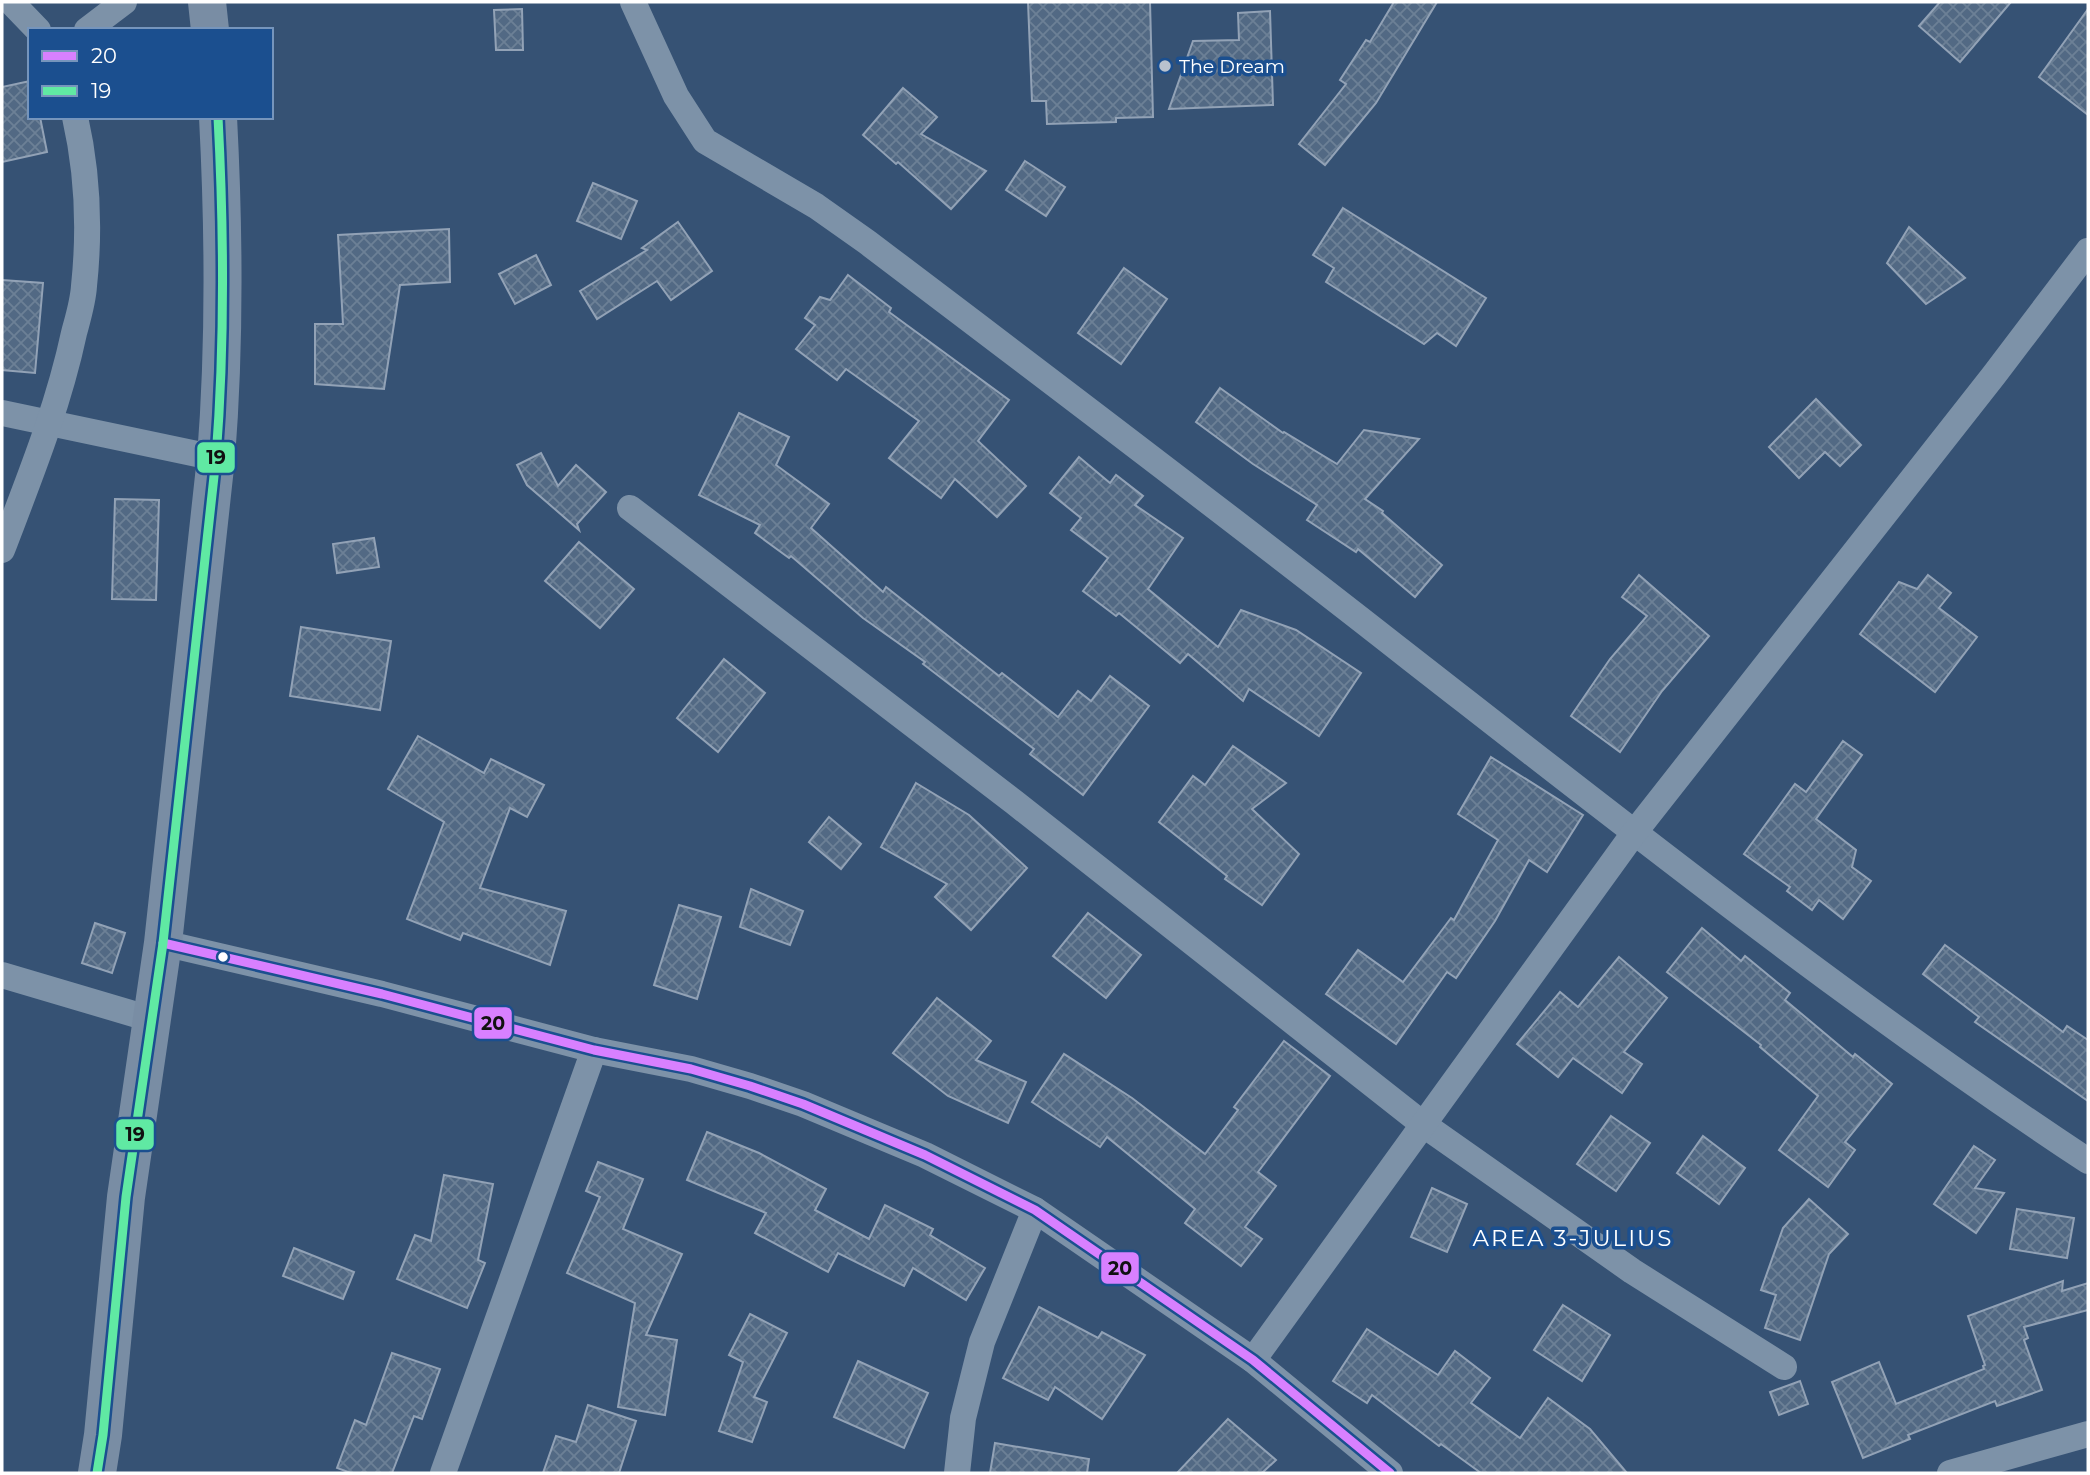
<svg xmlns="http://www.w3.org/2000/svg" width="2090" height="1475" font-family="Montserrat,sans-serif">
<defs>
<pattern id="building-cross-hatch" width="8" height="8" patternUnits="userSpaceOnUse" patternTransform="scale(1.75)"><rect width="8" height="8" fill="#526984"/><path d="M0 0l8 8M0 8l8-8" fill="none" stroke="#6c8096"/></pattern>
</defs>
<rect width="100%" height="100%" fill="#365274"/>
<g fill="url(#building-cross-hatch)" stroke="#92a2b6" stroke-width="2">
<polygon points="1028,2 1150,2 1153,117 1116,118 1116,122 1047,124 1046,101 1032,101"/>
<polygon points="1394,2 1437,2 1376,103 1325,165 1299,144 1346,84 1340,80 1366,40 1370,42"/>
<polygon points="1940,2 2011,2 1960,62 1919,26"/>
<polygon points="522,9 523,50 496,50 494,10"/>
<polygon points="2088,9 2088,115 2039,77"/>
<polygon points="1270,11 1273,105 1169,109 1193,41 1239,40 1238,13"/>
<polygon points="30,81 30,117 40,117 47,152 2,162 2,87"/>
<polygon points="903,88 937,117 921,134 986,171 951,209 898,162 896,164 863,135"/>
<polygon points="1025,161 1065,187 1046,216 1006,190"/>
<polygon points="593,183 637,201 621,239 577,221"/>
<polygon points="1343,208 1486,298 1456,346 1437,333 1424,344 1326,282 1334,268 1313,255"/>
<polygon points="678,222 712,271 671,300 657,281 597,319 580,291 647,250 642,248"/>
<polygon points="1909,227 1965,278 1926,304 1887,263"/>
<polygon points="449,229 450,282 400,285 384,389 315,384 315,324 343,324 338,235"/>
<polygon points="536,255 551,285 515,304 499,274"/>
<polygon points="1124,268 1167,299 1121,364 1078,333"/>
<polygon points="848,275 891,308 889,312 1009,400 978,441 1026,486 997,517 955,479 941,498 889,458 919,421 846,369 837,380 796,349 815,325 805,318 820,297 830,300"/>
<polygon points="2,280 43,283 35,373 2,370"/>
<polygon points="1220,388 1283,433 1284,432 1337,464 1364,430 1419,439 1365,499 1383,511 1382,513 1442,565 1415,597 1358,549 1356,552 1307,520 1317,505 1253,464 1196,422"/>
<polygon points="1816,399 1861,445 1840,466 1825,452 1799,478 1769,447"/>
<polygon points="739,413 789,437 776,465 829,504 811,528 883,592 886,587 999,676 1002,673 1058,717 1078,691 1091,701 1110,676 1149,706 1083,795 1030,754 1034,749 923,664 925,662 863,618 791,556 789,558 755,533 760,525 699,495"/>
<polygon points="541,453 558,486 576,465 606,492 577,524 579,530 527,485 517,465"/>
<polygon points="1079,457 1110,483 1116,475 1143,496 1135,505 1183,538 1148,589 1218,647 1241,610 1296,630 1361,673 1319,736 1249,689 1243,701 1188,654 1180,663 1119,613 1116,616 1083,591 1108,558 1071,530 1081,518 1050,493"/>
<polygon points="115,499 159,500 156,600 112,599"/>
<polygon points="374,538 379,567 337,573 333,544"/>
<polygon points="579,542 634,589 600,628 545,581"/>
<polygon points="1639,575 1709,636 1662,691 1620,752 1571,716 1610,659 1647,616 1622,597"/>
<polygon points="1928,575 1951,593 1939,608 1977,637 1935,692 1860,634 1899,582 1917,589"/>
<polygon points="301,627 391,641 380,710 290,696"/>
<polygon points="724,659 765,693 718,752 677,718"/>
<polygon points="418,736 484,773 491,759 544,785 527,817 510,808 480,888 566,911 550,965 463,933 460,940 407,919 444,822 388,789"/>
<polygon points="1843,741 1862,755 1816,819 1856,850 1852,867 1871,881 1843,919 1819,900 1812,910 1787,891 1790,887 1744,854 1795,784 1806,792"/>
<polygon points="1233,746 1286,783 1252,809 1299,854 1262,905 1225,879 1227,876 1159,822 1193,776 1205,785"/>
<polygon points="1491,757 1583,815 1547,872 1529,860 1495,921 1456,978 1447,972 1396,1044 1326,994 1358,950 1403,982 1451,918 1454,920 1498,840 1458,814"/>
<polygon points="916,783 969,815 1027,868 971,930 935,897 947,884 881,847"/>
<polygon points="829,817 861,844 841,869 809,842"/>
<polygon points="751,889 803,911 790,945 740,927"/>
<polygon points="679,905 721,917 697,999 654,985"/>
<polygon points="1088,913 1141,955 1106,998 1053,956"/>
<polygon points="95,923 125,933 112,973 82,963"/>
<polygon points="1702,928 1741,961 1745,956 1790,993 1785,1000 1853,1057 1855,1054 1892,1084 1845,1142 1855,1150 1828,1187 1779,1150 1818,1096 1760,1047 1761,1045 1667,972"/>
<polygon points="1945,945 2063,1032 2067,1026 2088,1040 2088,1101 1975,1022 1979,1017 1923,974"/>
<polygon points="1619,957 1667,998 1624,1052 1642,1064 1622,1093 1573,1058 1558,1077 1517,1044 1560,992 1578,1007"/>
<polygon points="937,998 991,1041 976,1060 1026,1082 1008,1123 948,1096 893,1053"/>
<polygon points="1284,1041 1330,1076 1258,1172 1276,1186 1245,1227 1262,1239 1241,1266 1185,1223 1195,1209 1107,1137 1100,1147 1032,1102 1064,1054 1132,1098 1205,1154 1238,1110 1234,1107"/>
<polygon points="1611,1116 1650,1143 1616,1191 1577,1164"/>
<polygon points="707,1132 759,1153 826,1189 815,1210 869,1239 885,1205 933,1229 930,1235 985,1268 966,1300 913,1268 904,1286 838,1253 828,1272 755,1233 766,1213 687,1180"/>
<polygon points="1703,1136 1745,1168 1719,1204 1677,1173"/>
<polygon points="1974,1146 1995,1160 1975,1188 2004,1193 1976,1233 1934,1204"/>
<polygon points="598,1162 643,1179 623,1229 682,1254 646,1335 677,1340 665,1415 618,1407 635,1303 567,1273 600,1197 586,1191"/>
<polygon points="444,1175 493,1184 478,1260 485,1263 467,1308 397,1279 415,1235 431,1241"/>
<polygon points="1432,1188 1467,1204 1447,1252 1411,1237"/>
<polygon points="1809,1199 1848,1234 1829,1254 1800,1340 1765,1328 1776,1295 1761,1290 1783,1228"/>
<polygon points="2017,1209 2074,1218 2067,1258 2010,1249"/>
<polygon points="294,1248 354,1272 343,1299 283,1276"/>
<polygon points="2063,1281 2062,1291 2088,1283 2088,1310 2024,1327 2028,1338 2024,1340 2042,1390 1997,1406 1995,1401 1908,1435 1910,1439 1863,1458 1832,1382 1879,1362 1896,1404 1984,1369 1983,1366 1985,1365 1968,1316"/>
<polygon points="1563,1305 1610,1335 1582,1381 1534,1350"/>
<polygon points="1039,1307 1098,1338 1102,1332 1145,1355 1102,1419 1055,1387 1048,1400 1003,1378"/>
<polygon points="750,1314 787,1333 754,1397 767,1402 752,1442 719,1431 743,1362 729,1355"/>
<polygon points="1367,1329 1438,1375 1455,1351 1490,1378 1471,1403 1520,1438 1548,1398 1590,1429 1627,1473 1481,1473 1441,1444 1439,1446 1372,1395 1367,1403 1333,1381"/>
<polygon points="392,1353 440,1369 422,1419 414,1416 392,1473 351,1473 337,1468 355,1420 366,1425"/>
<polygon points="858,1361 928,1393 904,1448 834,1417"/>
<polygon points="1800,1381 1808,1404 1779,1415 1770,1392"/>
<polygon points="588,1405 636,1421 619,1473 543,1473 556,1436 576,1442"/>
<polygon points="1228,1419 1276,1460 1262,1473 1177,1473"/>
<polygon points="995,1443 1089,1459 1087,1473 990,1473"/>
</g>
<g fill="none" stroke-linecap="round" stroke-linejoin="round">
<g stroke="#7d92a8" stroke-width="26">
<polyline points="11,2 38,30"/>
<path d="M 633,2 L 676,96 L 705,141 L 816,206 L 867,242 C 1049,380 1231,517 1410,658 C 1632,831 1853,1006 2088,1161"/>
<polyline points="87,30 124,2"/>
<polyline points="2,413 216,458"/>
<polyline points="630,508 1014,802 1424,1125 1632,1271 1784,1367"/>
<path d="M 2,550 C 29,479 58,408 74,333 C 78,318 83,302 84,286 C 90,229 88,174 75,117"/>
<polyline points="163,943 382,994 594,1050 691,1069 750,1086 803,1104 925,1155 1035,1210 1253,1360 1390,1473"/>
<polyline points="2,975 154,1020"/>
<polyline points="1253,1360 1634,833 1994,375 2088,251"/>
<polyline points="443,1473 594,1050"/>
<polyline points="957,1473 963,1418 982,1342 1035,1210"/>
<polyline points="1950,1473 2088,1434"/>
</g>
<g stroke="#798da4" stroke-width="38">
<polyline points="207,2 210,30"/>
<path d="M 97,1473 L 103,1435 L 126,1197 L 163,943 L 216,458 C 225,344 224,231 218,117"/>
</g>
<defs>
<polyline id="bus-1" points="163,943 382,994 594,1050 691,1069 750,1086 803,1104 925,1155 1035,1210 1253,1360 1390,1473"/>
<path id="bus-2" d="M 97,1473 L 103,1435 L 126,1197 L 163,943 L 216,458 C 225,344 224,231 218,117"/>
</defs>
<use href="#bus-1" stroke="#1b4f8f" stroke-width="14"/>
<use href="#bus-2" stroke="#1b4f8f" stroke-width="14"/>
<use href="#bus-1" stroke="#d880ff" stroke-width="9"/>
<use href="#bus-2" stroke="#60e9a3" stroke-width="9"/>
</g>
<circle fill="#b9c2ce" stroke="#1b4f8f" stroke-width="2.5" cx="1165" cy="66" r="7"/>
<circle fill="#fff" stroke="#1b4f8f" stroke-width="2.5" cx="223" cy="957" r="6"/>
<g text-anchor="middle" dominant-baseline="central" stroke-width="7" stroke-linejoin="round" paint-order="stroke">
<g font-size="19" fill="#fff" stroke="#1b4f8f" text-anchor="start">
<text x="1179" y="66">The Dream</text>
</g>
<g font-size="23" letter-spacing="2" fill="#fff" stroke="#1b4f8f">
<text x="1573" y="1238">AREA 3-JULIUS</text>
</g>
</g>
<g stroke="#1b4f8f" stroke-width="2.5">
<rect x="196" y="441" width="40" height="33" rx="7" fill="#60e9a3"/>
<rect x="473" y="1006" width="40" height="34" rx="7" fill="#d880ff"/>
<rect x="115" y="1118" width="40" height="33" rx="7" fill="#60e9a3"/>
<rect x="1100" y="1251" width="40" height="34" rx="7" fill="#d880ff"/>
</g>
<g font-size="19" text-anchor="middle" font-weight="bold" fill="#111">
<text x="216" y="464">19</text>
<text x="493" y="1030">20</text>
<text x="135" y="1141">19</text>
<text x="1120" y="1275">20</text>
</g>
<rect width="2090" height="1475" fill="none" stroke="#ffffff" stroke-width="7"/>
<rect x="28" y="28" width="245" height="91" fill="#1b4f8f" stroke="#7695bc" stroke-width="2"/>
<rect x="42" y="51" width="35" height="10" fill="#d880ff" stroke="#7695bc" stroke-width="2"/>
<text x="91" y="63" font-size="21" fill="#ffffff">20</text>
<rect x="42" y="86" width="35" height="10" fill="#60e9a3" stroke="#7695bc" stroke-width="2"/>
<text x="91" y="98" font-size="21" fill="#ffffff">19</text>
</svg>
